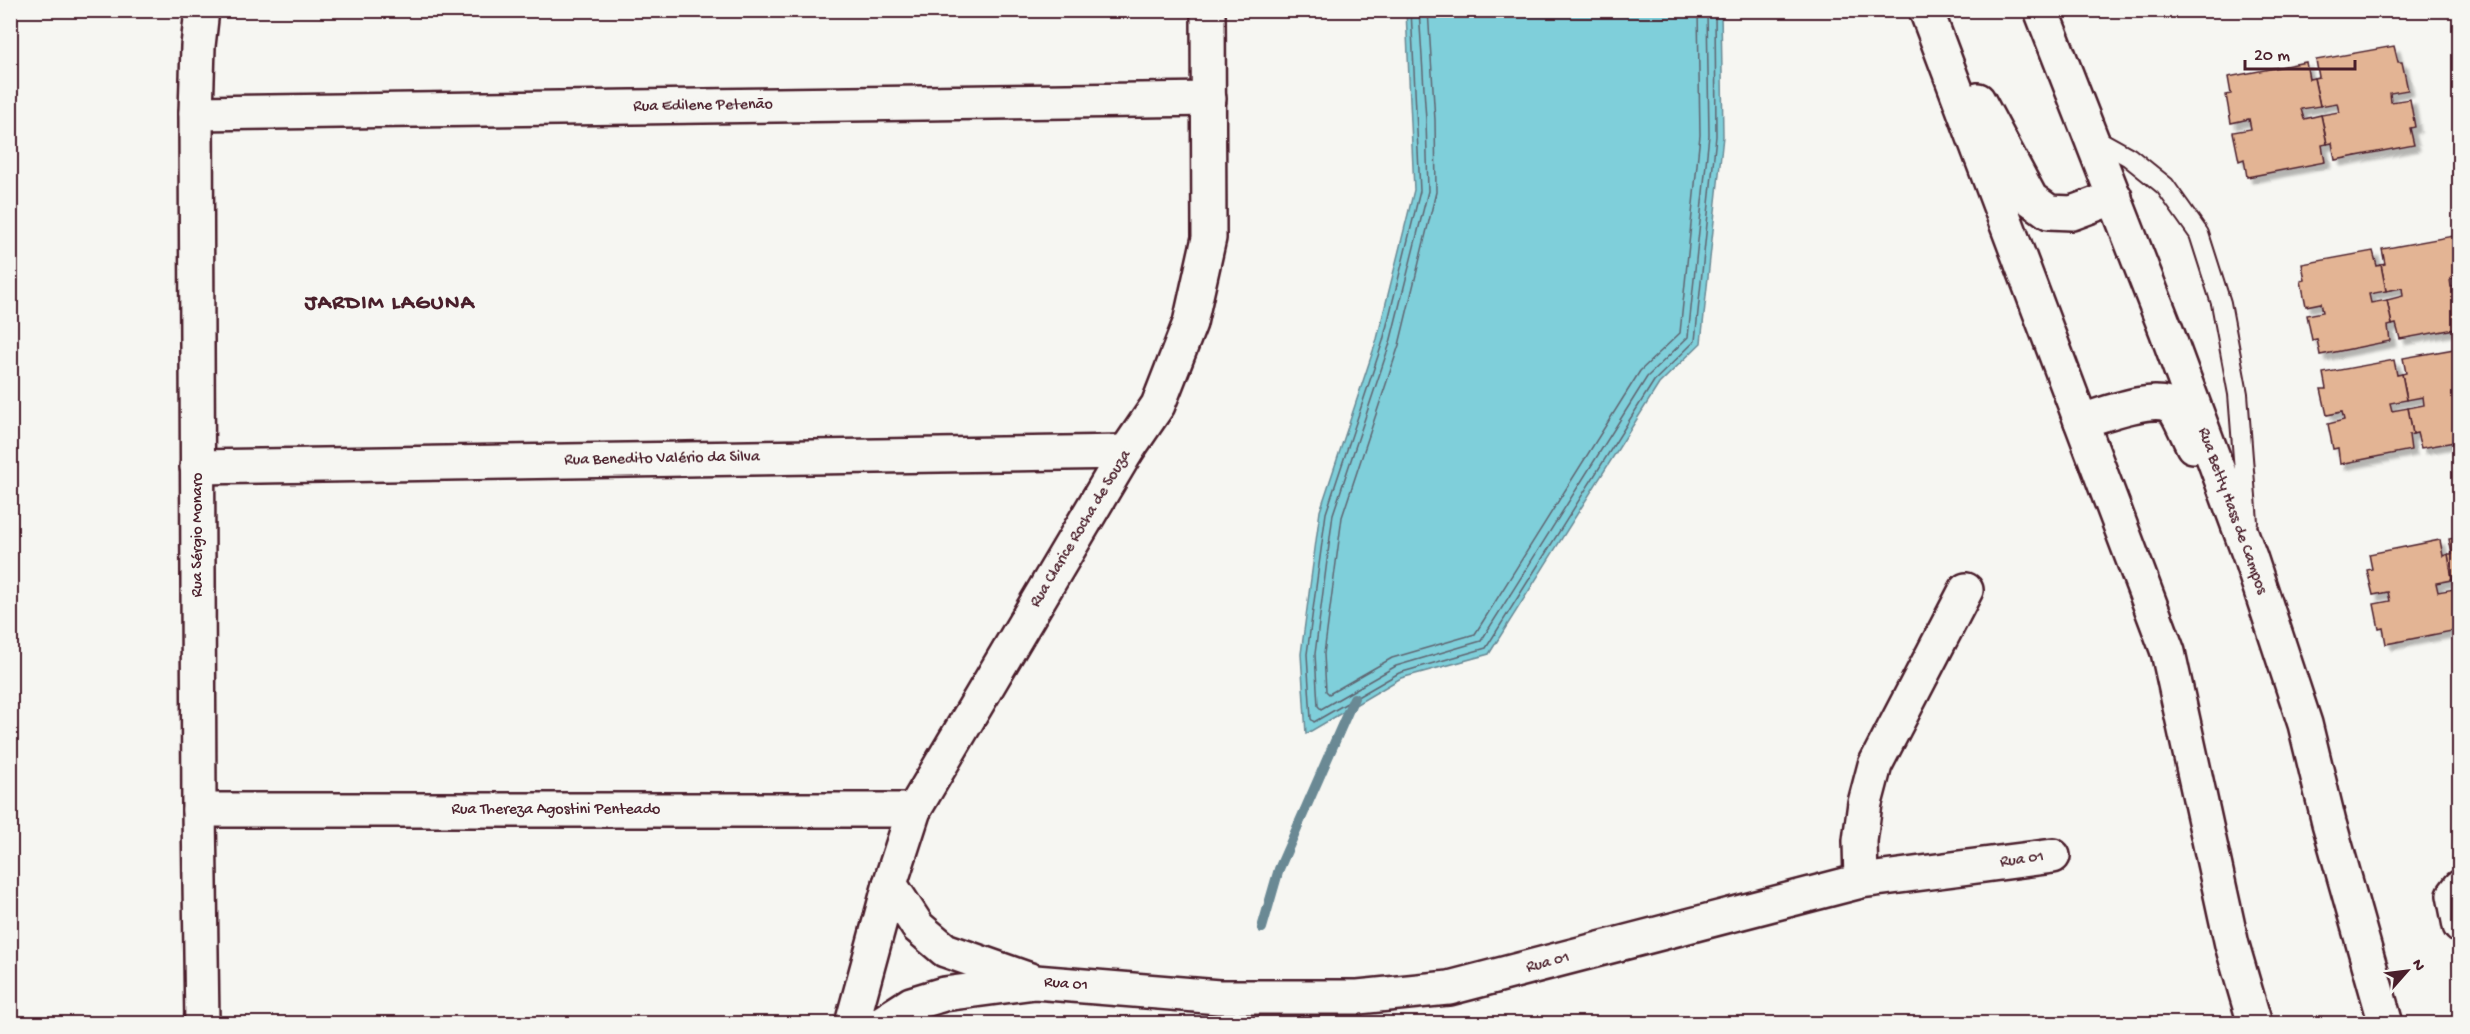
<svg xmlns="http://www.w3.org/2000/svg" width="2470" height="1034" font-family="'Gochi Hand',sans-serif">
<defs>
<filter id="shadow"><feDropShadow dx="5.5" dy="5.5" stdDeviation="1.5" flood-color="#0004"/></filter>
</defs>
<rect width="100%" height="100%" fill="#f6f6f2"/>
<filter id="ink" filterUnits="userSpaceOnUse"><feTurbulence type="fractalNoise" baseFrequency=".0167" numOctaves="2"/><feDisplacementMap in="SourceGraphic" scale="12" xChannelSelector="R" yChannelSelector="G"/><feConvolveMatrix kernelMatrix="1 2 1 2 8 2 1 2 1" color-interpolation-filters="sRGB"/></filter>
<g filter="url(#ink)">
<polygon fill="#7fcfda" stroke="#6a8994" stroke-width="1.5" points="1406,11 1721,11 1723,136 1701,343 1659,384 1489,654 1401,678 1306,734 1301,654 1320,511 1377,339 1414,190"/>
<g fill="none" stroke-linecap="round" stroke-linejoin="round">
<g stroke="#5f6571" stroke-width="1.5">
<polyline points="1411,10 1420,191 1383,341 1326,513 1307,654 1311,719 1314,722 1399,673 1486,648 1654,381 1695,341 1716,136 1715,10"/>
<polyline points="1419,10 1426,120 1428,191 1390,343 1333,514 1315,654 1318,706 1321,709 1396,666 1481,641 1647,377 1688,337 1709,135 1707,10"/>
<polyline points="1428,10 1435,120 1436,192 1399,345 1342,517 1324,654 1326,691 1329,694 1392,658 1475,634 1640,371 1680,333 1700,135 1698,10"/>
</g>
<polyline stroke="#6a8994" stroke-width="10" points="1262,928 1279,869 1354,698"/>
</g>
<g fill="#e3b494" stroke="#4a1f2b" stroke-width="1.5" filter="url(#shadow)">
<polygon points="2394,46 2398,62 2402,62 2408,90 2390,93 2391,102 2410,99 2415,127 2410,128 2414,145 2335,160 2332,143 2327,144 2321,115 2339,112 2337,103 2320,106 2314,78 2319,77 2316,60"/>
<polygon points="2306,62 2309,79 2314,78 2320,106 2301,109 2304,119 2321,115 2327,144 2322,145 2325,162 2247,177 2244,159 2239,161 2233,132 2251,129 2249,119 2231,123 2226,95 2231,94 2228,77"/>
<polygon points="2453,236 2456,251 2460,250 2460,277 2450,279 2451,287 2460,286 2460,328 2400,339 2396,324 2392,325 2387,300 2403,296 2402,288 2386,291 2381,265 2385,264 2382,249"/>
<polygon points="2373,251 2377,266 2381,265 2386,291 2369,294 2371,303 2387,300 2392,325 2388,326 2390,341 2320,355 2317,339 2312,340 2307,315 2323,312 2321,303 2306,306 2301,281 2305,280 2302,264"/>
<polygon points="2460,348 2460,441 2421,448 2417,433 2413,434 2408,408 2424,405 2423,397 2407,400 2402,374 2406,373 2403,358"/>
<polygon points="2394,360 2397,375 2402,374 2407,400 2390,403 2392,411 2408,408 2413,434 2409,435 2411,450 2340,464 2338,448 2333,449 2328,424 2344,420 2342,412 2327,415 2321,389 2326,389 2323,373"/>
<polygon points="2460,537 2460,579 2452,580 2448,554 2452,554 2449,539"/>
<polygon points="2440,540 2443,556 2448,554 2452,580 2436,583 2438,592 2454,589 2459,614 2455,615 2457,630 2386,644 2383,628 2379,629 2374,604 2390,601 2388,592 2373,595 2367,570 2372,569 2369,554"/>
</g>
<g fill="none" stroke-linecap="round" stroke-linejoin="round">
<defs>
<polyline id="service" points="2093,137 2129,157 2165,186 2199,234 2221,303 2238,394 2248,522"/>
<g id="minor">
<polyline points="202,10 198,46 196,113 199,810 202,1024"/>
<polyline points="196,113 1209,99"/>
<polyline points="197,467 1126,452"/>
<polyline points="199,810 914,810"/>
<polyline points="1861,881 1860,841 1865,803 1875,765 1966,590"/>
<polyline points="890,884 918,927 945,950 1030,980"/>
<polyline points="2460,887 2454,895 2460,926"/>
<polyline points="852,1024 890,884 914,810 1126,452 1158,405 1190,323 1209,238 1208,10"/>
<polyline points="880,1024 911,1004 944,994 1035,982 1219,997 1358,997 1449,988 1861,881 2053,856"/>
</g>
<g id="tertiary">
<polyline points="1926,10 2168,652 2232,945 2255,1024"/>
<polyline points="2041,10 2166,330 2250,557 2305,724 2329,823 2386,1024"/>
<polyline points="1978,100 2031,199 2049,212 2072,213 2115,197"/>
<path d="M 2081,421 C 2101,416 2156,393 2173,408 C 2180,415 2188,437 2193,446"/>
</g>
</defs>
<use href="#service" stroke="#4a1f2b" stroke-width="22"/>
<use href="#minor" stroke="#4a1f2b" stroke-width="38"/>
<use href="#tertiary" stroke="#4a1f2b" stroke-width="38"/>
<use href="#service" stroke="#f6f6f2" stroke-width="18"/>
<use href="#minor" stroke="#f6f6f2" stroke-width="33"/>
<use href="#tertiary" stroke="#f6f6f2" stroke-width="33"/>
</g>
</g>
<g text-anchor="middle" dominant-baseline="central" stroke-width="6" stroke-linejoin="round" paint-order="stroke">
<g font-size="16" fill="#4a1f2b" stroke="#f6f6f2">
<text transform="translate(703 106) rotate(-1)">Rua Edilene Petenão</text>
<text transform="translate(662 459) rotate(-1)">Rua Benedito Valério da Silva</text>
<text transform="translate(2232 511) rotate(70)">Rua Betty Hass de Campos</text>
<text transform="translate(1081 529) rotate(-59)">Rua Clarice Rocha de Souza</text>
<text transform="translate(198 535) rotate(-90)">Rua Sérgio Monaro</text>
<text x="556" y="810">Rua Thereza Agostini Penteado</text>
<text transform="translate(2022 860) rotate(-8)">Rua 01</text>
<text transform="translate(1548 963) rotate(-15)">Rua 01</text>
<text transform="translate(1066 985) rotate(5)">Rua 01</text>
</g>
<g font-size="22" font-weight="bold" letter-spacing="1.5" fill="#4a1f2b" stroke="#f6f6f2">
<text x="390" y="304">JARDIM LAGUNA</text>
</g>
</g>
<rect width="2470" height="1034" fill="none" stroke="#f6f6f2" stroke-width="36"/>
<rect x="18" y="18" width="2434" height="998" fill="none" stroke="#4a1f2b" stroke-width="2" filter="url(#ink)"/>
<g transform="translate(2407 971) rotate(62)" stroke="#f6f6f2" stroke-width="4.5" paint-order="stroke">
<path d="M0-4.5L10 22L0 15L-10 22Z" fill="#4a1f2b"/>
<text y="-9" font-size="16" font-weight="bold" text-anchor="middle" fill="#4a1f2b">N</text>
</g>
<path d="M2245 60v9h110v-9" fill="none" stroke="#4a1f2b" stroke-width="3"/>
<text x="2254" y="60" font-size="18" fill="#4a1f2b" stroke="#f6f6f2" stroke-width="4.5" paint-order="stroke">20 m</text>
</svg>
